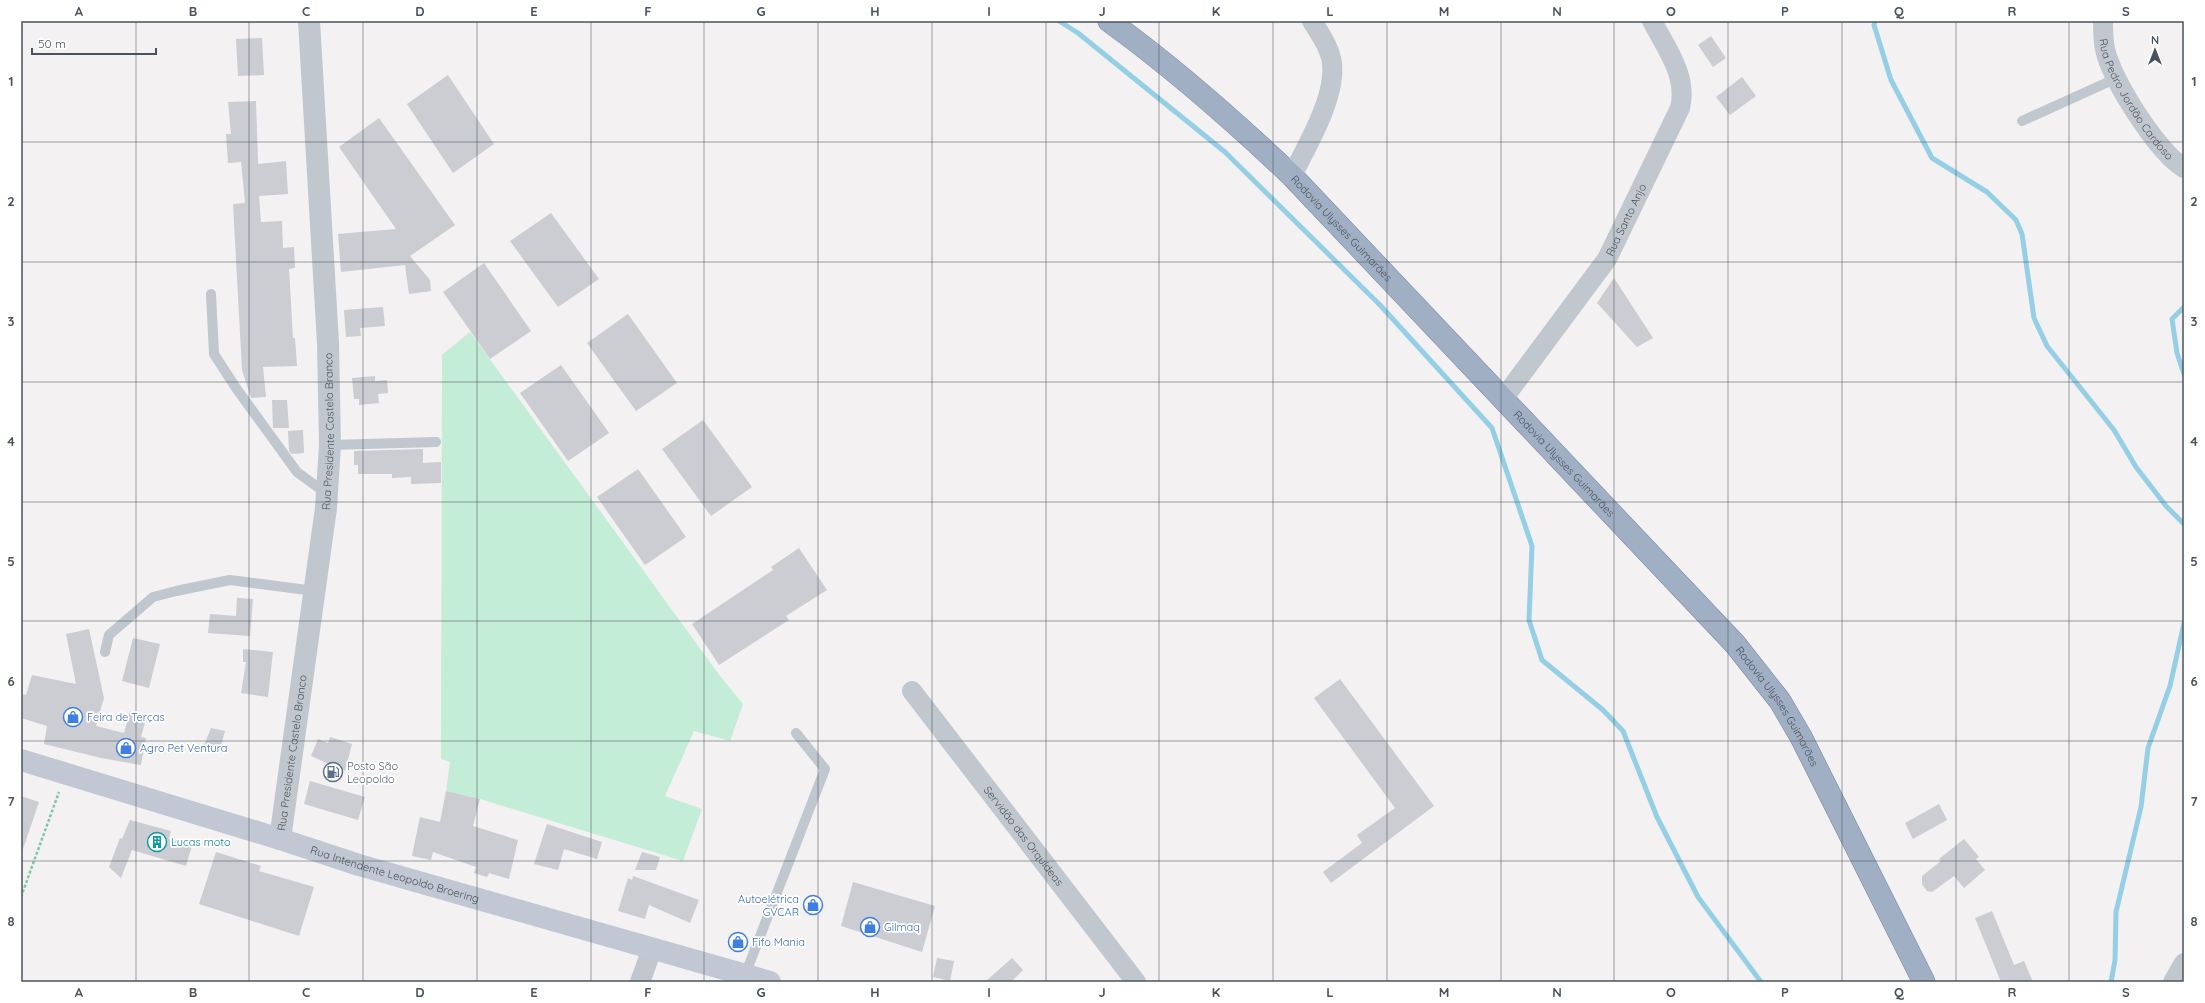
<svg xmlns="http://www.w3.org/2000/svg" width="2205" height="1003" font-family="Quicksand,sans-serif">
<rect width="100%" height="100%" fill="#f3f1f1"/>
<polygon fill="#c4edd7" points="470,332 720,676 743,704 730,741 694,731 665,796 702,809 683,861 480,799 446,791 450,762 441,759 442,355"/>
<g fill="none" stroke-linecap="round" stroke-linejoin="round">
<g stroke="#94cfe6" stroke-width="5">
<polyline points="1059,21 1078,33 1225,152 1380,305 1492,428 1532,546 1529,620 1542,660 1603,710 1623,731 1657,817 1698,897 1761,982"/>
<polyline points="1875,21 1874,25 1891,80 1932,158 1987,192 2016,220 2022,234 2034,318 2047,346 2114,430 2136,467 2166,506 2184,524"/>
<polyline points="2184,307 2172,319 2177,353 2184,374"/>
<polyline points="2111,982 2115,960 2116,912 2141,807 2148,748 2170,686 2184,623"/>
</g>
</g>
<g fill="#cbcdd3">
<polygon points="1711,36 1726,58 1713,67 1698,45"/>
<polygon points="262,38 264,75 238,76 236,39"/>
<polygon points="448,75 494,144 453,173 407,104"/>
<polygon points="1742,77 1756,96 1730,115 1716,97"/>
<polygon points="256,101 258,164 286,161 288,194 259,196 261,222 282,221 283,248 294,247 295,268 289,269 293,338 295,338 297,366 263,367 266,397 251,398 242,370 234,223 233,204 245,203 241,162 228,163 226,134 231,134 228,102"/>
<polygon points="379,118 455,225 410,256 430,280 431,291 409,294 405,265 341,272 338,234 396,229 339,147"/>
<polygon points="551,213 599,279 558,307 510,241"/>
<polygon points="484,263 531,331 490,359 443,292"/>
<polygon points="1614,278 1653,338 1637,347 1597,303"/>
<polygon points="383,307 385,326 360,328 361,336 346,337 344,310"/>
<polygon points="628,314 677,383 636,411 587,343"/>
<polygon points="561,365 609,433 568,461 520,393"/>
<polygon points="375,376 375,381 387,380 388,393 378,394 379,403 359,405 359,399 354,399 352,378"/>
<polygon points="272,400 287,400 289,428 273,428"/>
<polygon points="703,420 752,487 711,516 662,449"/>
<polygon points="303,430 304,453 292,454 289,451 288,431"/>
<polygon points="423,449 423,463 441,462 441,483 411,484 411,477 392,478 392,474 358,474 358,465 354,465 354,451"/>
<polygon points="638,469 686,537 645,565 597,497"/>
<polygon points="799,548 827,590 786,616 789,620 719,665 692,624 773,570 771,567"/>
<polygon points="237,598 253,599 250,636 208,633 210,614 236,616"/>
<polygon points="89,629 104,698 96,726 124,733 130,711 147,715 141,737 146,738 141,765 101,758 44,744 47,726 21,718 21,694 26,695 32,675 76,684 66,634"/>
<polygon points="133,638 160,644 149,688 122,681"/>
<polygon points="243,649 273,652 268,697 241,693 246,662 243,662"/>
<polygon points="1340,679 1434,806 1331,883 1323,872 1362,843 1357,835 1395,808 1314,698"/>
<polygon points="211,728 225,731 219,753 203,748"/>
<polygon points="330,737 352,744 345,771 311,756 318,739 328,743"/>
<polygon points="310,781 365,797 358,820 304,804"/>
<polygon points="446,791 480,799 473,826 518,840 509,879 489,873 487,877 474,873 476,867 433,852 431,860 412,856 420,817 440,822"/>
<polygon points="21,796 39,802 23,849 21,849"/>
<polygon points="1939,804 1947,820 1913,839 1905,823"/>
<polygon points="130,820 171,831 169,839 192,845 186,866 132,850 121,878 109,867 120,838 122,839"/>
<polygon points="547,824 602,842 597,859 564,849 558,870 534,864"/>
<polygon points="1964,839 1979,857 1976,859 1985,870 1964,888 1954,876 1932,892 1927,891 1922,884 1922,876 1941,861 1939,859"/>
<polygon points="216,852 261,866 259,871 314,887 299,936 199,904"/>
<polygon points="642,852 660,857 656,870 635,870"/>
<polygon points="633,876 699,900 690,923 649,905 645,919 618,911 628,878 632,880"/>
<polygon points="853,882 935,906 922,952 841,926"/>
<polygon points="1992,911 2014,965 2024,961 2033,982 2001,982 1975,918"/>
<polygon points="937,958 954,961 950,981 933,977"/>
<polygon points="1012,958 1023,970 1011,982 985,982"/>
</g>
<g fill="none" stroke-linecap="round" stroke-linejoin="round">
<defs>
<g id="trunk">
<path id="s6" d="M 1109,21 C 1174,68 1234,121 1292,176 L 1735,644 L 1780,701 L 1801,737 L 1924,982"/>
</g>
</defs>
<use href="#trunk" stroke="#788ba7" stroke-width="23"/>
<polyline stroke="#7ec8a9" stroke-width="2.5" stroke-dasharray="3 2" stroke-linecap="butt" points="21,897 59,792"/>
<g stroke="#c0c7ce" stroke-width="10">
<polyline points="2022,121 2117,78"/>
<polyline points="211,294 214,354 236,388 297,472 327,494"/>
<polyline points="330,445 436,442"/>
<polyline points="105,652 109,635 153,597 176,591 230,580 315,591"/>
<polyline points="745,975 825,769 796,733"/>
</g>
<g stroke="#c0c7ce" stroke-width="20">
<path id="s1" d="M 2103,21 C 2103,30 2103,40 2105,49 C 2111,79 2158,153 2184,168"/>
<path d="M 1292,176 C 1307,145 1336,98 1332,63 C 1330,48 1320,34 1312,21"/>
<path id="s2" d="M 1503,399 L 1607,259 L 1680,108 C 1688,76 1666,48 1652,21"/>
<path id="s3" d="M 912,691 L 1136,982"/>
<polyline points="640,982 652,949"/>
<polyline points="2173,982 2184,963"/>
</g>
<path stroke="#c0c7ce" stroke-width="22" id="s4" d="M 280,839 L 326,508 L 330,445 L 328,343 L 309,21"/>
<path stroke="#c1c8d3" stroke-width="22" id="s5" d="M 21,760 L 280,839 L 359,865 L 770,982"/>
<use href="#trunk" stroke="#a0afc4" stroke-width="22"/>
</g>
<path fill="none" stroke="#4a535d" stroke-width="1" stroke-opacity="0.55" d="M 136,21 L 136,982M 249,21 L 249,982M 363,21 L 363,982M 477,21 L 477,982M 591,21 L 591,982M 704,21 L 704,982M 818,21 L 818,982M 932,21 L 932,982M 1046,21 L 1046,982M 1159,21 L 1159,982M 1273,21 L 1273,982M 1387,21 L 1387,982M 1501,21 L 1501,982M 1614,21 L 1614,982M 1728,21 L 1728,982M 1842,21 L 1842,982M 1956,21 L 1956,982M 2069,21 L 2069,982M 21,142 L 2184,142M 21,262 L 2184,262M 21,382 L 2184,382M 21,502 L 2184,502M 21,621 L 2184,621M 21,741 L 2184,741M 21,861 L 2184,861"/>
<defs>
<symbol id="shop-ring" viewBox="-11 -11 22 22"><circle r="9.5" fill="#fff" stroke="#3f7fe0" stroke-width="1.5"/><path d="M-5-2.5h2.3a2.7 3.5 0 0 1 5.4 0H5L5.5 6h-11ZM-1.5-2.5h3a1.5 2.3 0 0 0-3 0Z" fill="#3f7fe0"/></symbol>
<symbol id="fuel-ring" viewBox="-11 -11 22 22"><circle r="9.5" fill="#fff" stroke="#5c6f8a" stroke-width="1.5"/><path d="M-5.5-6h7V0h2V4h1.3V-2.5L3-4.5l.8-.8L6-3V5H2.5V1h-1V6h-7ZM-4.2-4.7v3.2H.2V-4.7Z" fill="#5c6f8a"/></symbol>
<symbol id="building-ring" viewBox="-11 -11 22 22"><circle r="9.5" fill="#fff" stroke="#0f9aa8" stroke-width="1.5"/><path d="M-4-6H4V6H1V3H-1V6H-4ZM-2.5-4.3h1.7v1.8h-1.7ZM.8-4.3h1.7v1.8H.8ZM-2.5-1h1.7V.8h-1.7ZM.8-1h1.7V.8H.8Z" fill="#0f9aa8"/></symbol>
</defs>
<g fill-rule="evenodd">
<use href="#shop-ring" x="62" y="706" width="22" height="22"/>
<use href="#shop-ring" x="115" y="737" width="22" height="22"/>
<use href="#fuel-ring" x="322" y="761" width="22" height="22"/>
<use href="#building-ring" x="146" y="831" width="22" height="22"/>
<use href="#shop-ring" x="802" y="894" width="22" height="22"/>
<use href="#shop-ring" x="859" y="916" width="22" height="22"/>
<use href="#shop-ring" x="727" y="931" width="22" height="22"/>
</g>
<g text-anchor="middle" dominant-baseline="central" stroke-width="3.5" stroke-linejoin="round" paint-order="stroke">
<g font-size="11" fill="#4a535d" stroke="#fff">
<text stroke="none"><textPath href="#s1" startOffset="87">Rua Pedro Jordão Cardoso</textPath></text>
<text stroke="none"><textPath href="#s2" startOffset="218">Rua Santo Anjo</textPath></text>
<text stroke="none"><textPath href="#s6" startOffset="312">Rodovia Ulysses Guimarães</textPath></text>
<text stroke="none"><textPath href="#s4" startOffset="411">Rua Presidente Castelo Branco</textPath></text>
<text stroke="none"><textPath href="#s6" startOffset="636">Rodovia Ulysses Guimarães</textPath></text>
<text stroke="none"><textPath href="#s6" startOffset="960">Rodovia Ulysses Guimarães</textPath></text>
<text stroke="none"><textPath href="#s4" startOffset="87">Rua Presidente Castelo Branco</textPath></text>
<text stroke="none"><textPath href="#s3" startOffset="183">Servidão das Orquídeas</textPath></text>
<text stroke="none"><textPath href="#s5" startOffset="391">Rua Intendente Leopoldo Broering</textPath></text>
</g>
<g font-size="11" fill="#366cbe" stroke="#fff" text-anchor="start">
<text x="87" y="717">Feira de Terças</text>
<text x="140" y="748">Agro Pet Ventura</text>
<text x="799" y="899" text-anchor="end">Autoelétrica<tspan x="799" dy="13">GVCAR</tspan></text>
<text x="884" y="927">Gilmaq</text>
<text x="752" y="942">Fifo Mania</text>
</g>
<g font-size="11" fill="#4e5e75" stroke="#fff" text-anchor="start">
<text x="347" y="766">Posto São<tspan x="347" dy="13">Leopoldo</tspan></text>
</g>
<g font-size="11" fill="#0d838f" stroke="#fff" text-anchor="start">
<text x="171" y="842">Lucas moto</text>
</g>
</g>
<rect width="2205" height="1003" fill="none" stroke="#ffffff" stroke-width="44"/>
<g transform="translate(2155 50)" stroke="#ffffff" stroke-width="3" paint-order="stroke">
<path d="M0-3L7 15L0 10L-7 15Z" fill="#4a535d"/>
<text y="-6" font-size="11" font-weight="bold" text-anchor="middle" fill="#4a535d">N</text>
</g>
<path d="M32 48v6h124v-6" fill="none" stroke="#4a535d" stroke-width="2"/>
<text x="38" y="48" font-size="12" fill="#4a535d" stroke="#ffffff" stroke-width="3" paint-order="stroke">50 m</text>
<rect x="22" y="22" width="2161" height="959" fill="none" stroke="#4a535d" stroke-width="1.5"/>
<g font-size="13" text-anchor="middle" font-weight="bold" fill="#4a535d">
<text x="79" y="16">A</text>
<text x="193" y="16">B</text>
<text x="306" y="16">C</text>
<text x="420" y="16">D</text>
<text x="534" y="16">E</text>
<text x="648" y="16">F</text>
<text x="761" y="16">G</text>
<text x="875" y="16">H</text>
<text x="989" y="16">I</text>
<text x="1102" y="16">J</text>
<text x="1216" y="16">K</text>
<text x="1330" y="16">L</text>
<text x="1444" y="16">M</text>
<text x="1557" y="16">N</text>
<text x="1671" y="16">O</text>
<text x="1785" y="16">P</text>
<text x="1899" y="16">Q</text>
<text x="2012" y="16">R</text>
<text x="2126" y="16">S</text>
<text x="11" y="86">1</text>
<text x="2194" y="86">1</text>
<text x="11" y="206">2</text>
<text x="2194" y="206">2</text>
<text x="11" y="326">3</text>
<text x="2194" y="326">3</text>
<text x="11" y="446">4</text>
<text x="2194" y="446">4</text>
<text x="11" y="566">5</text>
<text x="2194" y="566">5</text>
<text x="11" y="686">6</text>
<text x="2194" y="686">6</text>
<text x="11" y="806">7</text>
<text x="2194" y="806">7</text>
<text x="11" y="926">8</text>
<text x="2194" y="926">8</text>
<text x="79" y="997">A</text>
<text x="193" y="997">B</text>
<text x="306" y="997">C</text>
<text x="420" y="997">D</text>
<text x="534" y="997">E</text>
<text x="648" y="997">F</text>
<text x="761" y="997">G</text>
<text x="875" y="997">H</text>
<text x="989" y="997">I</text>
<text x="1102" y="997">J</text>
<text x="1216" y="997">K</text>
<text x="1330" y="997">L</text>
<text x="1444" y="997">M</text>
<text x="1557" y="997">N</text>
<text x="1671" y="997">O</text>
<text x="1785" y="997">P</text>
<text x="1899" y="997">Q</text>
<text x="2012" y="997">R</text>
<text x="2126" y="997">S</text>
</g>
</svg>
